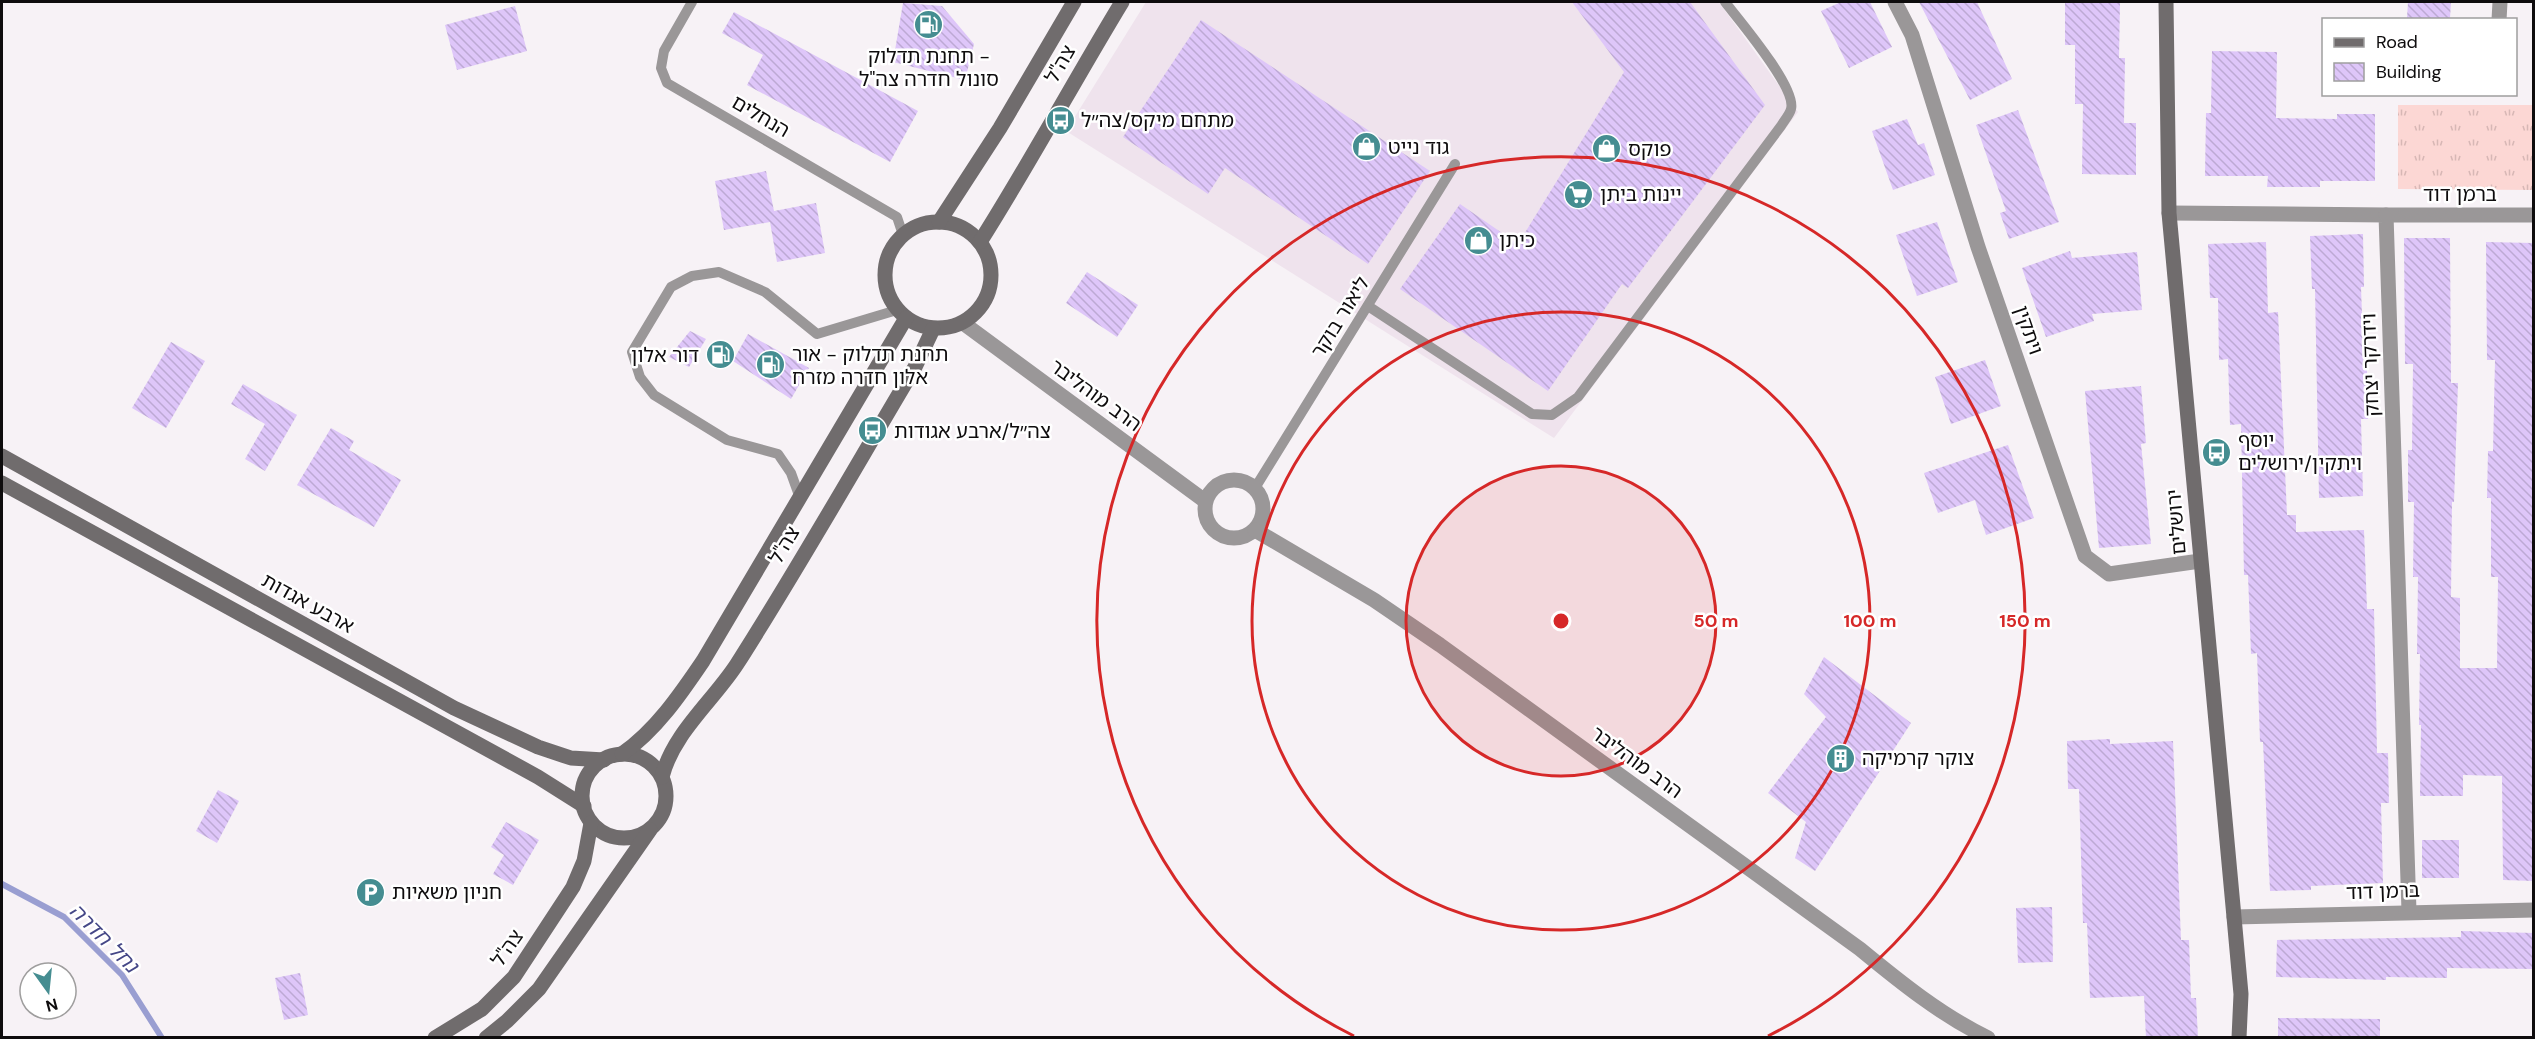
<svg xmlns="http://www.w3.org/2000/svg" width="2535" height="1039" font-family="'DM Sans','Noto Sans Hebrew',sans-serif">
<defs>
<pattern id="grass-tufts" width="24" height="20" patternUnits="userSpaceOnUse" patternTransform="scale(1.5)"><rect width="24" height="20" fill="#fcd7d4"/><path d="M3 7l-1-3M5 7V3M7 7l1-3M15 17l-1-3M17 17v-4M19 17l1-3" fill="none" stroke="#d7b7b5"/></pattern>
<pattern id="building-back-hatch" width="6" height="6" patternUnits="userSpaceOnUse" patternTransform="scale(1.5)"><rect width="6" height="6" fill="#dec6f9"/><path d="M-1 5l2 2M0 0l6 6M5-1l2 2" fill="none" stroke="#bda9d4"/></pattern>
</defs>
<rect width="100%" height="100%" fill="#f7f2f6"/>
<polygon fill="#efe3ed" points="1146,2 1719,2 1798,112 1554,438 1066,131"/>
<polygon fill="url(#grass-tufts)" points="2398,105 2533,105 2533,190 2398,189"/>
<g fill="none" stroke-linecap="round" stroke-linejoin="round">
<polyline stroke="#999ed1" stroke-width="6" points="2,884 64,917 122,975 162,1038"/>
</g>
<g fill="url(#building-back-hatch)">
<polygon points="1572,2 1690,2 1765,105 1628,288 1622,284 1548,391 1400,289 1460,204 1518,244 1624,72"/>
<polygon points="1841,2 1870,2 1892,47 1849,68 1821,11"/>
<polygon points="1919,2 1977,2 2012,79 1970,100"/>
<polygon points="2065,2 2120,2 2119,58 2125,58 2124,123 2136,123 2136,175 2082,174 2083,104 2075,104 2075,45 2065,45"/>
<polygon points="2408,2 2451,2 2450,18 2407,18"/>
<polygon points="903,3 942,6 974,44 965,80 893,62"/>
<polygon points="515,6 527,51 457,70 445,25"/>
<polygon points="734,12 918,111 890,162 747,85 763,55 722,33"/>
<polygon points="1201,20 1430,171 1368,264 1225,168 1208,194 1123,137"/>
<polygon points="2212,51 2277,52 2276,118 2337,119 2337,114 2375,114 2375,181 2320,181 2320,187 2267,187 2268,176 2205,176 2206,113 2211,113"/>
<polygon points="2018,110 2059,222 2009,239 2000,213 2006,211 1976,125"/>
<polygon points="1907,119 1918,145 1924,143 1935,175 1893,190 1872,131"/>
<polygon points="766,171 774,211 816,203 825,253 777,262 770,222 724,230 715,181"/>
<polygon points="1937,222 1958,282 1917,296 1896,235"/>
<polygon points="2363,234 2364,287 2361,287 2364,370 2367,370 2368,419 2361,419 2363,496 2319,498 2315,289 2312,289 2310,236"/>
<polygon points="2404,238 2450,238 2451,383 2458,383 2454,502 2452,502 2451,597 2460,598 2460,668 2497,668 2498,577 2491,577 2491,498 2487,498 2488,451 2493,451 2495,360 2487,360 2486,242 2533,243 2534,881 2503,880 2502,776 2463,775 2463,796 2420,796 2421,725 2419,725 2420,654 2417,654 2418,577 2413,577 2414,502 2408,502 2408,450 2412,450 2413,364 2405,364"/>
<polygon points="2266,242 2268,313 2278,312 2287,515 2296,515 2296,532 2364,530 2367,609 2374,609 2377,753 2388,753 2389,803 2381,803 2383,883 2311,886 2311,890 2270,891 2263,742 2260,742 2257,653 2251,654 2248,575 2244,575 2241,424 2230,425 2228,359 2219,360 2218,298 2210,298 2208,244"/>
<polygon points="2070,251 2072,258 2137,252 2142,310 2092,314 2094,321 2046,337 2022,268"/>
<polygon points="1087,272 1138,305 1117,337 1066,303"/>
<polygon points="690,331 706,339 689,367 669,357"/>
<polygon points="748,334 809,368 791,399 733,361"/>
<polygon points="171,342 205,361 166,428 132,408"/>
<polygon points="1985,360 2001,406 1951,424 1935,377"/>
<polygon points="243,384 297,415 265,471 245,459 265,424 231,404"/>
<polygon points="2141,386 2146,443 2141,444 2151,544 2099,548 2085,391"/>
<polygon points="331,428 354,441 349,450 401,480 374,527 297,485"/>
<polygon points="2008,445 2034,518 1986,535 1975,500 1938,513 1924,473"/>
<polygon points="1824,657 1911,723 1815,871 1795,858 1806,822 1768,793 1826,717 1804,694"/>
<polygon points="2110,739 2110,744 2173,741 2181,940 2189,940 2191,998 2196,998 2198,1038 2146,1038 2144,996 2090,998 2087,923 2083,923 2079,789 2068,789 2067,741"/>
<polygon points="218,790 239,801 217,843 196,831"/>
<polygon points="506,822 539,840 513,885 493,874 504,855 491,847"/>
<rect x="2422" y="840" width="37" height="38"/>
<polygon points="2052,907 2053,962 2018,963 2016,908"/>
<polygon points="2461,931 2534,933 2534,969 2447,968 2447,978 2386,977 2386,980 2276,977 2277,940 2461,937"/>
<polygon points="300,973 308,1015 284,1020 275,978"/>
<polygon points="2278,1018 2380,1019 2380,1038 2278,1038"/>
</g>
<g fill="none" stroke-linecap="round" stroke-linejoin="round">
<g stroke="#9a9798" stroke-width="10">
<polyline points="692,2 664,51 661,68 667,83 897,217 903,235"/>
<path d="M 1368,306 L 1532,414 L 1552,415 L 1578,397 L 1781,126 C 1784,121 1790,114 1791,109 C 1797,88 1739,20 1725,2"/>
<polyline points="1255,488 1455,164"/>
<polyline points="800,498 791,473 778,454 727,440 654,395 640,377 632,352 671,287 692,276 719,272 765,292 817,334 897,310"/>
</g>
<g stroke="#9a9798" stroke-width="15">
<polyline points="1895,2 1912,35 1978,247 2085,556 2109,574 2200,561"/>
<polyline points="2499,20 2500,2"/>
<polyline points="2169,213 2386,215 2409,911"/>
<polyline points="2386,215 2534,215"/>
<polyline points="963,323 1205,501"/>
<circle cx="1234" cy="509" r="29"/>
<path d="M 1255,530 L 1374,600 L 1440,645 L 1860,949 C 1900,982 1941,1015 1988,1038"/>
<polyline points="2234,917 2534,910"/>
</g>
<g stroke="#706c6d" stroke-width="15">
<polyline points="2166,2 2169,213 2234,917 2241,994 2239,1038"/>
<circle cx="938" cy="275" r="53"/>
<polyline points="939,222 1000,128 1074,2"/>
<path d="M 980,242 C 1030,163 1074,81 1122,2"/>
<polyline points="2,456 454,708 538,747 571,758 604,760"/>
<polyline points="2,483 538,777 584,806"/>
<circle cx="624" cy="796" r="42"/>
<path d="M 622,754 C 656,730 680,695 703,661 L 906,318"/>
<path d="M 662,777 C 673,733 713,701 737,664 C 799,567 856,466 915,367 L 933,329"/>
<polyline points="435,1038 482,1009 514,977 573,887 584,861 591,823"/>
<polyline points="486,1038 507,1021 539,989 650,830"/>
</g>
</g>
<circle cx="1561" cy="621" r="155" fill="#d62828" fill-opacity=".12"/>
<g fill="none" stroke="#d62828" stroke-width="3">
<circle cx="1561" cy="621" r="155"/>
<circle cx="1561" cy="621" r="309"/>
<path d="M1354 1036A464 464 0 1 1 1768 1036"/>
</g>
<defs>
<symbol id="fuel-disc" viewBox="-11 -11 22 22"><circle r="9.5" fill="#458d91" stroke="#fff"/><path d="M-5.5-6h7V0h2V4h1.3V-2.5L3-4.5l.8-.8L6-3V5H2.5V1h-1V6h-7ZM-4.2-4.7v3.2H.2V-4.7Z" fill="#fff"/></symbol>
<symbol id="bus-disc" viewBox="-11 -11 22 22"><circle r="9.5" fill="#458d91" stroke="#fff"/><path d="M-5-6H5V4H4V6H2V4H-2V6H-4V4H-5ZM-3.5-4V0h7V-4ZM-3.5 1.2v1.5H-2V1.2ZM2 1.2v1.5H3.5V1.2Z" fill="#fff"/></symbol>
<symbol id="shop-disc" viewBox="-11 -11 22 22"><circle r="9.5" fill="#458d91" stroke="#fff"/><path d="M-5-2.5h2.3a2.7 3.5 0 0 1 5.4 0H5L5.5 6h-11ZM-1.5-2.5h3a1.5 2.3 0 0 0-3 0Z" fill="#fff"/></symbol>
<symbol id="supermarket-disc" viewBox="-11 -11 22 22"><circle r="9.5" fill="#458d91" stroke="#fff"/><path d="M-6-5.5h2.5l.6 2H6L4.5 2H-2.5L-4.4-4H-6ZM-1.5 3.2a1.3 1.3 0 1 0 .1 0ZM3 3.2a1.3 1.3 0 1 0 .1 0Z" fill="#fff"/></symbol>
<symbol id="building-disc" viewBox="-11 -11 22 22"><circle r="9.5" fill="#458d91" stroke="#fff"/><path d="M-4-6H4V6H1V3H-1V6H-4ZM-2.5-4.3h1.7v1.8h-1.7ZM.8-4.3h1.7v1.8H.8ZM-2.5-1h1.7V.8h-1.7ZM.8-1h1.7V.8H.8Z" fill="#fff"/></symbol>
<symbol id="parking-disc" viewBox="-11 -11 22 22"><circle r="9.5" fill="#458d91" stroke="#fff"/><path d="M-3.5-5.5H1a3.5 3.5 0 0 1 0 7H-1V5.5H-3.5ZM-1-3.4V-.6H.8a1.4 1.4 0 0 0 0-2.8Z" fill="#fff"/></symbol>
</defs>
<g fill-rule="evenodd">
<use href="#fuel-disc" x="912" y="8" width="33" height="33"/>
<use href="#bus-disc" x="1044" y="104" width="33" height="33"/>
<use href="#shop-disc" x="1350" y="130" width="33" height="33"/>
<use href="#shop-disc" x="1590" y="132" width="33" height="33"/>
<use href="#supermarket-disc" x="1562" y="178" width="33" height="33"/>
<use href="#shop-disc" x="1462" y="224" width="33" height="33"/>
<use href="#fuel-disc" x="704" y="338" width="33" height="33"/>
<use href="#fuel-disc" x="754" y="348" width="33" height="33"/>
<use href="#bus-disc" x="856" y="414" width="33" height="33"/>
<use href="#bus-disc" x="2200" y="436" width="33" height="33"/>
<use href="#building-disc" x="1824" y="742" width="33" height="33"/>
<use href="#parking-disc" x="354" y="876" width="33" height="33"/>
</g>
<g text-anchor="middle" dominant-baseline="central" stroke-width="5" stroke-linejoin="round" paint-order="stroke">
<g font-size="20" fill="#0e0c0d" stroke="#fff" text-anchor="start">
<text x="929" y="56" text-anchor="middle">תחנת תדלוק -<tspan x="929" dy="23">סונול חדרה צה"ל</tspan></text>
<text x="1081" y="120">מתחם מיקס/צה״ל</text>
<text x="1388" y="147">גוד נייט</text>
<text x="1628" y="149">פוקס</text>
<text x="1600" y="194">יינות ביתן</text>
<text x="1499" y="240">כיתן</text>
<text x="792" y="354">תחנת תדלוק - אור<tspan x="792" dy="23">אלון חדרה מזרח</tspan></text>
<text x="699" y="355" text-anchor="end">דור אלון</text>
<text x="894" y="431">צה״ל/ארבע אגודות</text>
<text x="2238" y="440">יוסף<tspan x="2238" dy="23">ויתקין/ירושלים</tspan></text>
<text x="1862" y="758">צוקר קרמיקה</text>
<text x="392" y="892">חניון משאיות</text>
</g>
<g font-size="20" fill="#0e0c0d" stroke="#fff">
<text transform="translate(1060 64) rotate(-60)">צה"ל</text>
<text transform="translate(761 116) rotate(30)">הנחלים</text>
<text x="2460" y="194">ברמן דוד</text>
<text transform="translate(1340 317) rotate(-58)">ליאור בוקר</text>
<text transform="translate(2029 330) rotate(71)">ויתקין</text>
<text transform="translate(2370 365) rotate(-92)">וידרקר יצחק</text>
<text transform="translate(1096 395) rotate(36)">הרב מוהליבר</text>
<text transform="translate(2176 522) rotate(-95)">ירושלים</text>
<text transform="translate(784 545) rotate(-59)">צה"ל</text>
<text transform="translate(308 603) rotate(29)">ארבע אגדות</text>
<text transform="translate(1637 762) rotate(36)">הרב מוהליבר</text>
<text transform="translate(2383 891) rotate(-2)">ברמן דוד</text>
<text transform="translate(507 948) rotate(-55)">צה"ל</text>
</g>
<g font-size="21" font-style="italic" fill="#454787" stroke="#fff">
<text transform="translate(104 938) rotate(45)">נחל חדרה</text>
</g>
</g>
<circle cx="1561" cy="621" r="9" fill="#d62828" stroke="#fff" stroke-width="3"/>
<g font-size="18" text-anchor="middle" font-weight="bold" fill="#d62828" stroke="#fff" stroke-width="5" stroke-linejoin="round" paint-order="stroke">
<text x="1716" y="627">50 m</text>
<text x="1870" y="627">100 m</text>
<text x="2025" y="627">150 m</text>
</g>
<rect width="2535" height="1039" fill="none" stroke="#0e0c0d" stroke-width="6"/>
<rect x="2322" y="18" width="195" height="78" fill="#ffffff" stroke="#9f9e9e" stroke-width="1.5"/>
<rect x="2334" y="38" width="30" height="9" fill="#706c6d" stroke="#9f9e9e" stroke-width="1.5"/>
<text x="2376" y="48" font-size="18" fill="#0e0c0d">Road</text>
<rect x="2334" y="63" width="30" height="18" fill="url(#building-back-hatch)" stroke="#9f9e9e" stroke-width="1.5"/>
<text x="2376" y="78" font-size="18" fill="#0e0c0d">Building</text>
<g transform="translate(48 991) rotate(165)"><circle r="28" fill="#ffffff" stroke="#9f9e9e" stroke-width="1.5"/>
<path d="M0-4.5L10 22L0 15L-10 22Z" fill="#458d91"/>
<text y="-9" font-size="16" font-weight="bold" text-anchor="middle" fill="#0e0c0d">N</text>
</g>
</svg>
